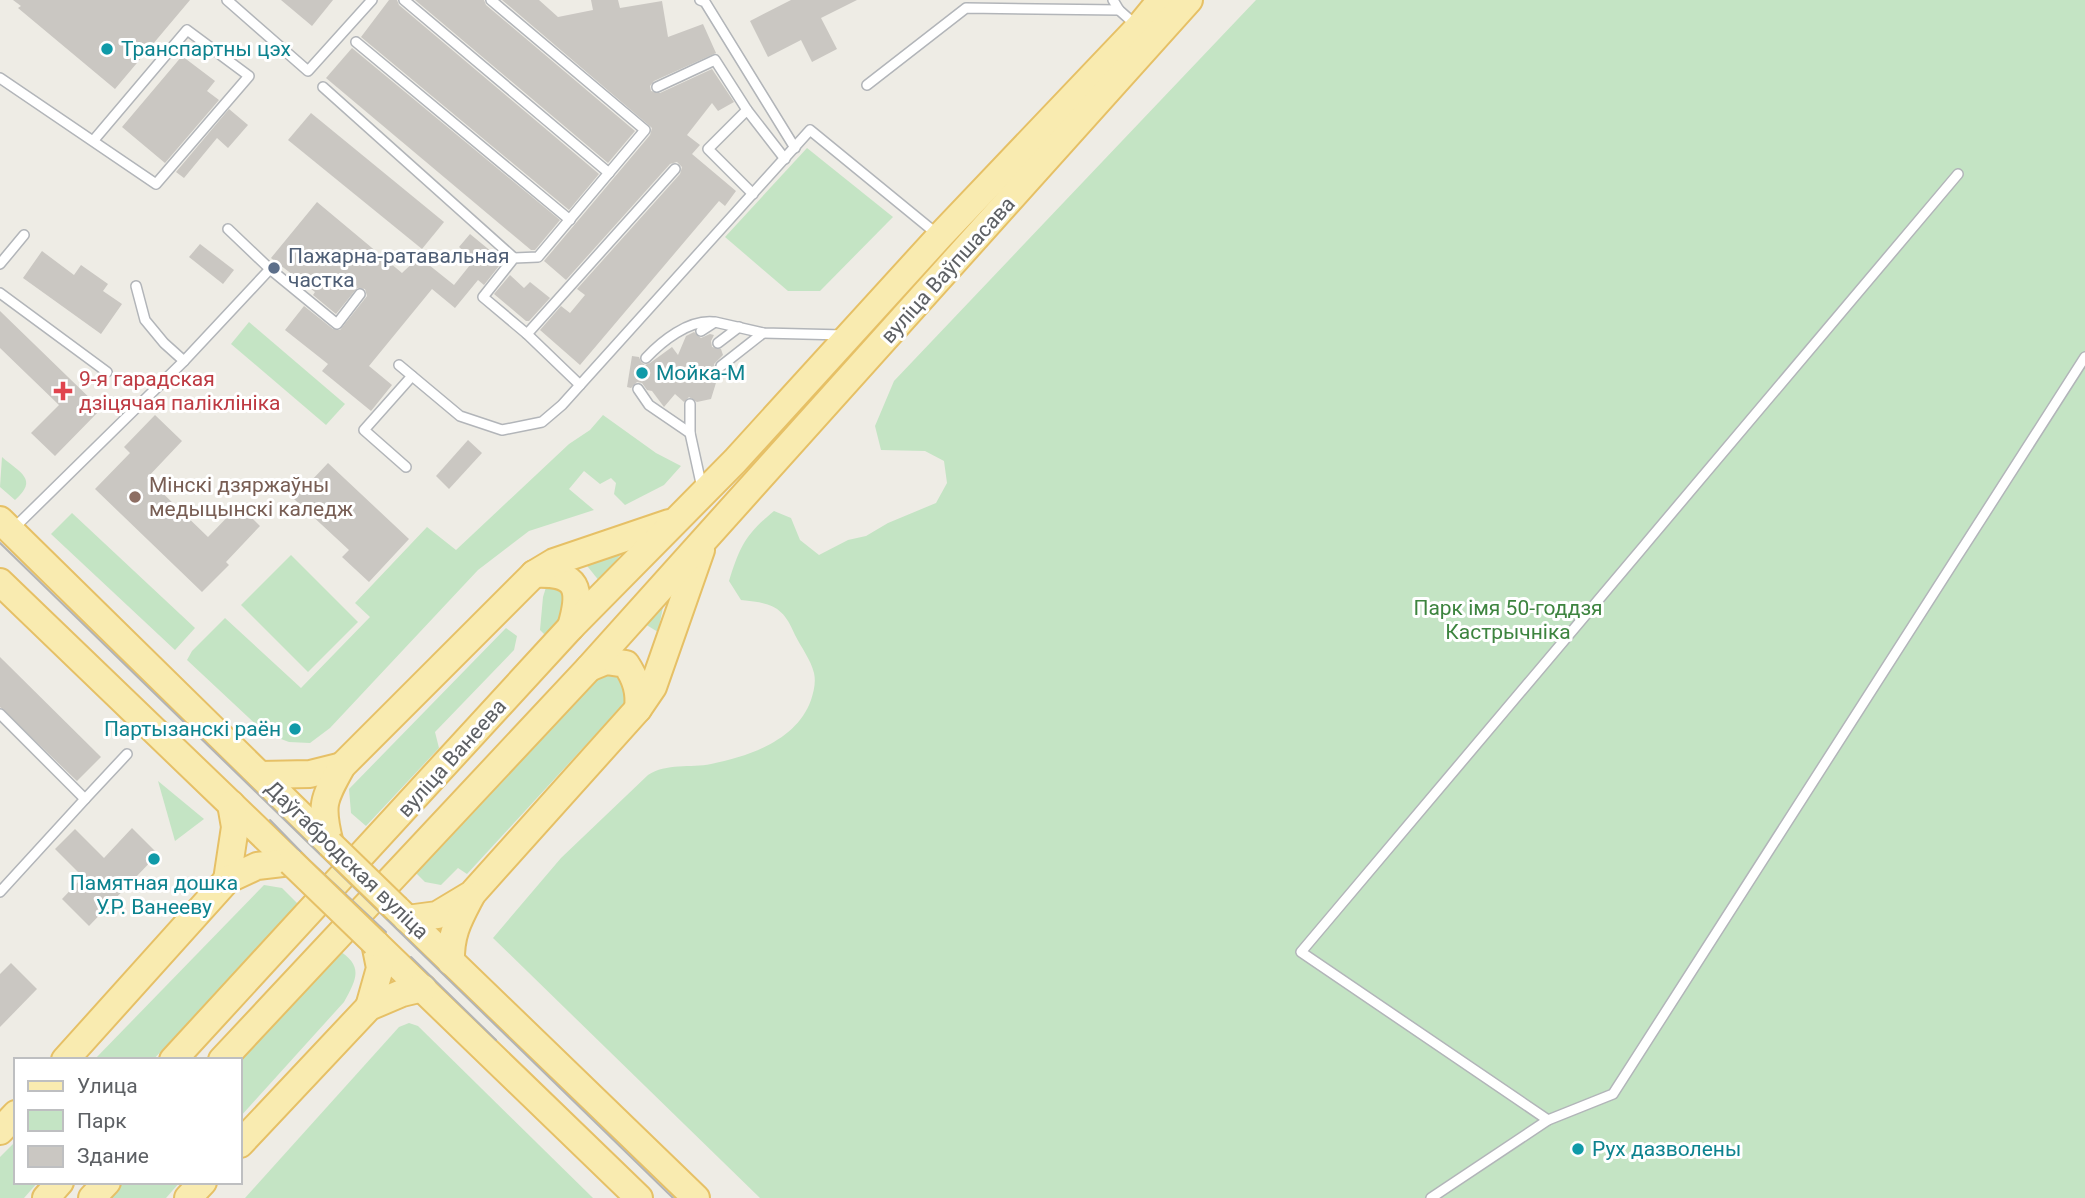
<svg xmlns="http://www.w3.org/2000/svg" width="2085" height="1198" font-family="Roboto,sans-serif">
<rect width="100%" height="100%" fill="#eeece5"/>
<g fill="#c4e4c4">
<path d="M 1256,0 L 2085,0 L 2085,1198 L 760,1198 L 493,938 L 561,858 L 648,775 C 666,763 691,768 711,764 C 750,756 797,740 811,700 C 814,691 816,682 814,673 C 811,660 801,647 795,635 C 783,606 772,603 741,600 L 729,581 C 740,546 746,534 774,511 L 791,518 L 800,540 L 819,555 L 848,540 L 866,536 L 888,523 L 936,503 L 947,483 L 944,461 L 925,451 L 881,450 L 875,426 L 894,381 Z"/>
<polygon points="807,148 893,217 820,291 788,291 725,237"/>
<polygon points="249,322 345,404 326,425 231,344"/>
<polygon points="603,415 656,453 681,466 664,485 625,505 614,494 616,483 611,478 600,484 584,471 569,489 594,510 529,531 478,570 330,728 310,743 289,742 265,733 187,660 192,651 225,618 301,688 370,617 355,603 427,527 456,550 569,444 590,430"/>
<path d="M 2,457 C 20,473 39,479 15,500 L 0,487 Z"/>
<polygon points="72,513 195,628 175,650 51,534"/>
<polygon points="624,550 600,582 584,562"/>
<polygon points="291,555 358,622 308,672 241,605"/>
<polygon points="547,584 562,589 567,615 547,637 540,630 543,597"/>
<polygon points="666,592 658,632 640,621"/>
<polygon points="506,628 517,636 514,650 435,732 439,748 366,826 351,813 349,789"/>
<polygon points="615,670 628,682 629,698 467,874 458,868 441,885 425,882 413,870 598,672"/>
<polygon points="158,781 204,819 175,841"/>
<polygon points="264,885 282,888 298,904 153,1060 94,1060"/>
<path d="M 337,949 C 364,966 357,978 344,1002 L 240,1117 L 240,1060 Z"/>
<polygon points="409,1023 418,1026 593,1198 245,1198 399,1027"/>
<polygon points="16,1141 16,1182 38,1182 24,1198 0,1198 0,1157"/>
<polygon points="123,1182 180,1182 166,1198 109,1198"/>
</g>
<g fill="#cac7c2">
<polygon points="13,0 190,0 115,89 18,8 21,6"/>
<polygon points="281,0 333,0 312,26"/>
<polygon points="389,0 397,0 399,5 599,174 569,210 361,37"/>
<polygon points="415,0 484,0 486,5 635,131 608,163"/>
<polygon points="502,0 539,0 558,17 593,10 591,0 618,0 620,8 662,1 668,37 703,24 716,53 654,81 650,86 651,91 660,93 712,69 734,102 718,111 712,103 687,135 700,145 692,154 736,191 725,206 719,201 580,365 540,330 561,306 570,313 585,295 577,289 680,174 682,167 677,162 670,164 566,280 544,261 650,135 652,128"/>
<polygon points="791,0 857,0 821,18 837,49 812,62 801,40 768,57 750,21"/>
<polygon points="352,48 560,220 535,250 531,250 326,78"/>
<polygon points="182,56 215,81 207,91 219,100 165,163 122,127"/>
<polygon points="229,109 248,125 228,148 217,138 184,178 176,172"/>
<polygon points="311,113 444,222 422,249 288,140"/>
<polygon points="317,202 402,273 419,257 454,285 474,260 459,247 470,234 498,257 494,262 499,266 484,285 478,280 455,308 432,289 369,366 392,385 371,411 322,371 328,364 285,330 304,306 333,329 340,330 367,296 365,289 357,288 336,314 313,295 315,292 271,258"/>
<polygon points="200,244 234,270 223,284 189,257"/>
<polygon points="42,251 74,275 81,265 108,284 103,291 122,304 101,334 23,278"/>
<polygon points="510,275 524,288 530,282 550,298 529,321 526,321 494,294"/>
<polygon points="0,311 101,409 55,456 31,433 59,405 0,348"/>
<polygon points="694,332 701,338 710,334 714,335 711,341 712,347 721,349 723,355 714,364 715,370 719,373 711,399 697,402 689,397 684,402 675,394 664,407 652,391 647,390 642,383 637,382 631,388 627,387 632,356 639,357 641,362 645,365 650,363 672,347 678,355 686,336"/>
<polygon points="155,415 182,441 147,478 208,537 239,505 260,526 226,562 229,565 202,592 95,489 130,453 124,447"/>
<polygon points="468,440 482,453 449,489 436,476"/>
<polygon points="328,463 409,539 369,582 342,557 349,550 294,499"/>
<polygon points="0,657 101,757 77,781 0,707"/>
<polygon points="132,828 158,854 89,926 62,899 83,877 55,849 75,829 104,858"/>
<polygon points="11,963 37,989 0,1027 0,974"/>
</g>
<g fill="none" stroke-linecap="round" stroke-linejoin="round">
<defs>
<g id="service">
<polyline points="227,0 308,71 372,0"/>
<polyline points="404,0 609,173"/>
<polyline points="491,0 645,130 538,257 514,258 483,297 527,334 580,385 810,130 937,234"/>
<polyline points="700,0 705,2 795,148"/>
<polyline points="1113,0 1119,10 1137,26"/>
<polyline points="356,42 570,220"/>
<polyline points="0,78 156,184 249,76 187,30 93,141"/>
<polyline points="867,85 966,8 1119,10"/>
<polyline points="323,87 514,258"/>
<polyline points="657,87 715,60 747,110"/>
<polyline points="753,194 708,149 747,110 785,159"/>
<polyline points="0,264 24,235"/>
<polyline points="270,269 337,324 360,294"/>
<polyline points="136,286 145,320 164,343 184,361"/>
<polyline points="0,293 107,372"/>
<polyline points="701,331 715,322 763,333 844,335"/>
<polyline points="527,334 675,169"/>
<polyline points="718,343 739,327"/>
<path d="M 646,358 C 662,341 688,320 713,322"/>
<polyline points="399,365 460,416 502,430 542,422 562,405 580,385"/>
<polyline points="721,366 763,333"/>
<polyline points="638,389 649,405 690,433"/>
<polyline points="690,404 690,433 702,488"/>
<polyline points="406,467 364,430 412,376"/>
<polyline points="13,529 184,361 270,269 228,229"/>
<polyline points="0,714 85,799 0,892"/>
<polyline points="85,799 127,754"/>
<polyline points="1548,1120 1301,952 1958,174"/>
<polyline points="1431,1198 1548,1120 1613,1094 2085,357"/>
</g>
<g id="primary">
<polyline points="0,520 329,843"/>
<path d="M 534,574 C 579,572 582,589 571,627"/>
<polyline points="0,582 291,862"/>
<path d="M 589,668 L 606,661 L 626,664 C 636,679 640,692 638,709"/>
<polyline points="260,775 310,774 342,766"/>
<path d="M 330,844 C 320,805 323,800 342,766 L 534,574 L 554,562 L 669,523"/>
<polyline points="227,880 235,827 231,804"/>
<polyline points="398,910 696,1198"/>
<polyline points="407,919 437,915 472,894 638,709 653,687 701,550"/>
<polyline points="375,943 639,1198"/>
<path d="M 451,962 C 450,934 459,919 471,896"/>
<polyline points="369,1007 380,968 375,943"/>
<polyline points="65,1060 227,880 257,866 291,862"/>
<polyline points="173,1060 571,627 735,461 940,236 1139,27 1161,0"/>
<polyline points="222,1060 589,668 1189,0"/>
<polyline points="0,1131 16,1114"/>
<polyline points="240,1144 369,1007 402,993 423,988"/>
<polyline points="46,1198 60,1182"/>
<polyline points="92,1198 107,1182"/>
<polyline points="188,1198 203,1182"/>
</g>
</defs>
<use href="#service" stroke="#b2b5b9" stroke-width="12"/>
<use href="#primary" stroke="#e6c066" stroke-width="30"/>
<use href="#service" stroke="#fff" stroke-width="9"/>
<use href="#primary" stroke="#f9ebb0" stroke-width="26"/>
<g stroke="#b3b4b4" stroke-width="2">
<polyline points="0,543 673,1198"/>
<polyline points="270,820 309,860 386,932"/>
<polyline points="411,957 496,1040"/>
</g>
<defs>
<g id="primary-bridge">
<polyline points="330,844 397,909"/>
<polyline points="291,862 375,943"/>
</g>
</defs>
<use href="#primary-bridge" stroke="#e6c066" stroke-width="30" stroke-linecap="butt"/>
<use href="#primary-bridge" stroke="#f9ebb0" stroke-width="26"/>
</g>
<g fill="#0f9aa8" stroke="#fff" stroke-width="2.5">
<circle cx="107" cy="49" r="7"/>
<circle cx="642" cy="373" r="7"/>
<circle cx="295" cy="729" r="7"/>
<circle cx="154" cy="859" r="7"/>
<circle cx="1578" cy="1149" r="7"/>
</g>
<circle fill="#5c6f8a" stroke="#fff" stroke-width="2.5" cx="274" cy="268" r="7"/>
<path fill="#e0444e" stroke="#fff" stroke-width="2.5" d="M59.5 380.5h7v7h7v7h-7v7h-7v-7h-7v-7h7z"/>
<circle fill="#8d6e63" stroke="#fff" stroke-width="2.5" cx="135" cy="497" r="7"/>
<g text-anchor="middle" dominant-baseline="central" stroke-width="6" stroke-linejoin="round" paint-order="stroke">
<g font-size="21" fill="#0d838f" stroke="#fff" text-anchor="start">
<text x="121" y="49">Транспартны цэх</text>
<text x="656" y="373">Мойка-М</text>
<text x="281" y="729" text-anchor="end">Партызанскі раён</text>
<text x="154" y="883" text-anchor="middle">Памятная дошка<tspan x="154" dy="24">У.Р. Ванееву</tspan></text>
<text x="1592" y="1149">Рух дазволены</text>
</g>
<g font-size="21" fill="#4e5e75" stroke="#fff" text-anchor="start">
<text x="288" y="256">Пажарна-ратавальная<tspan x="288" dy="24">частка</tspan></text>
</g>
<g font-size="21" fill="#5d6064" stroke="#fff">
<text transform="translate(948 270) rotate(-48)">вуліца Ваўпшасава</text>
<text transform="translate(452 758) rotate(-48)">вуліца Ванеева</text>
<text transform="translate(347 860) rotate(44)">Даўгабродская вуліца</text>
</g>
<g font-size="21" fill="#be3a42" stroke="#fff" text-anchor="start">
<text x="79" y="379">9-я гарадская<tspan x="79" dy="24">дзіцячая паліклініка</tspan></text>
</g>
<g font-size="21" fill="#785e54" stroke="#fff" text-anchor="start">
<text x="149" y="485">Мінскі дзяржаўны<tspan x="149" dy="24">медыцынскі каледж</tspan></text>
</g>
<g font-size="21" fill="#3d843f" stroke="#fff">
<text x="1508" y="608">Парк імя 50-годдзя<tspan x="1508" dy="24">Кастрычніка</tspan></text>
</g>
</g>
<rect x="14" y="1058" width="228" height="126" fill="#ffffff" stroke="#bebfc1" stroke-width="2"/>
<rect x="28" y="1081" width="35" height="10" fill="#f9ebb0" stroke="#bebfc1" stroke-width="2"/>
<text x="77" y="1093" font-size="21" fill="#5d6064">Улица</text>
<rect x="28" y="1110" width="35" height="21" fill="#c4e4c4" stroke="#bebfc1" stroke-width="2"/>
<text x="77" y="1128" font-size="21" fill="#5d6064">Парк</text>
<rect x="28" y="1146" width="35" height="21" fill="#cac7c2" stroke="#bebfc1" stroke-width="2"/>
<text x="77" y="1163" font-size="21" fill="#5d6064">Здание</text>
</svg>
